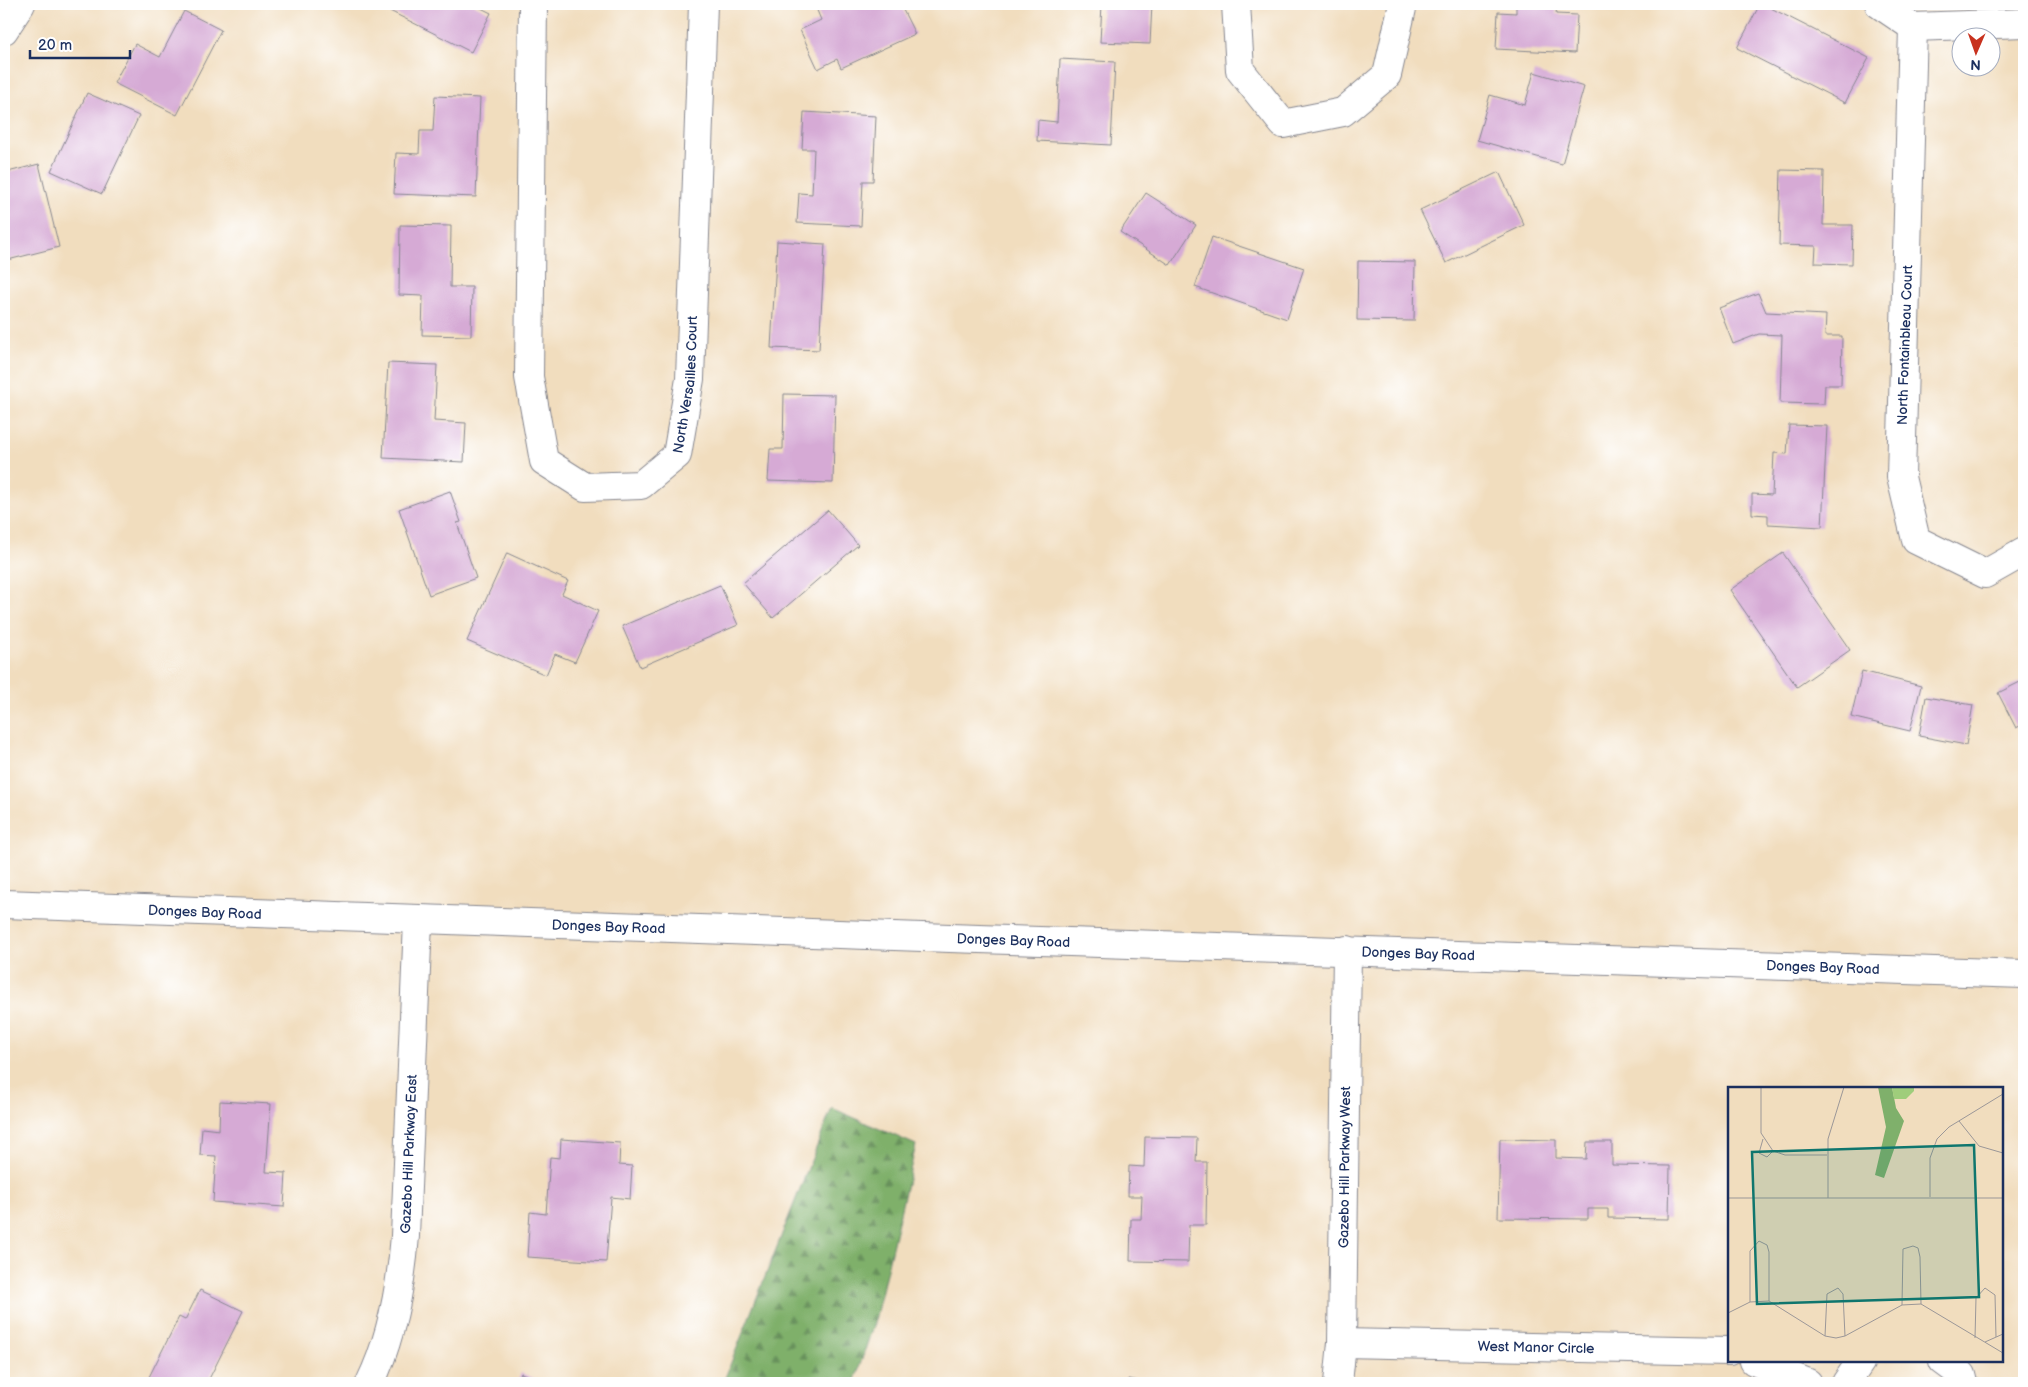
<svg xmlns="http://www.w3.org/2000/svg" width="2028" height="1387" font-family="'Balsamiq Sans',sans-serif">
<defs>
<pattern id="forest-firs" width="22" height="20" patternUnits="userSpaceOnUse" patternTransform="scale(1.25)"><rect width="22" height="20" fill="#7fb06b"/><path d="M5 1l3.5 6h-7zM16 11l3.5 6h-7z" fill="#67905b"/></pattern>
</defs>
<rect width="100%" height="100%" fill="#fff"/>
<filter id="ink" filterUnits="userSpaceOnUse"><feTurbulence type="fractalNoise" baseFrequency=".02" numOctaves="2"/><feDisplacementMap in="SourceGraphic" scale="10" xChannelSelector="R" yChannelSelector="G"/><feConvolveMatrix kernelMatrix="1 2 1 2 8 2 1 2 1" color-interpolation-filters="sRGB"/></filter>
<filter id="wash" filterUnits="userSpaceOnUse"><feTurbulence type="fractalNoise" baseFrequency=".0096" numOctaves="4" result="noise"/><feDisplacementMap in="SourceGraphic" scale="20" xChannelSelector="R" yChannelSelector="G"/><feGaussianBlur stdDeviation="1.12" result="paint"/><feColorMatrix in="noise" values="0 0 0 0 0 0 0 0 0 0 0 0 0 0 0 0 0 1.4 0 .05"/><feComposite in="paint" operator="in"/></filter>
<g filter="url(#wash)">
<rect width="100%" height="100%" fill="#f1ddbe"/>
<polygon fill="url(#forest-firs)" stroke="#4d7064" points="832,1108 916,1145 875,1320 854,1383 723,1383"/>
<g id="blocks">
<g fill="#d6aad5">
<polygon points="376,4 473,4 491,13 471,52"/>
<polygon points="825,4 900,4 915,34 841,68 837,59 818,69 800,30 821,20 816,8"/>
<polygon points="1102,4 1152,4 1150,44 1100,42"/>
<polygon points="1516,4 1557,4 1556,14 1577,15 1575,53 1496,49 1498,12 1516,13"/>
<polygon points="1760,4 1763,4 1869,58 1845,103 1737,48"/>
<polygon points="184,11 221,30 177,115 114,83 135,44 160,57"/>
<polygon points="1060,59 1115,62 1111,145 1037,141 1038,120 1057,122"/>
<polygon points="1534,72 1584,87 1562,164 1477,140 1490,95 1525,105"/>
<polygon points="87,93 139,116 102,194 51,171"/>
<polygon points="435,96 480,98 476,197 394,194 396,153 419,154 420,131 433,131"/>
<polygon points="804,112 876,116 873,181 863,181 861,226 797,223 799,193 812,194 814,149 802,149"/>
<polygon points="39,164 59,247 4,261 4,173"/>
<polygon points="1781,170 1824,171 1823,225 1853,225 1852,264 1815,263 1816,246 1779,245"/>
<polygon points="1499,172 1524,225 1446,263 1420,210"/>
<polygon points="1146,193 1196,225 1170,265 1120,232"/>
<polygon points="400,225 451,226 450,287 472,287 471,336 422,335 423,296 399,295"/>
<polygon points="1212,237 1304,268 1287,319 1195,287"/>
<polygon points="777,241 825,244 819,350 771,348"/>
<polygon points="1358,261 1415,262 1414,321 1357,320"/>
<polygon points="1758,293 1766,312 1826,315 1825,336 1842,336 1841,385 1825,385 1824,404 1780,403 1782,335 1759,334 1733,344 1719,308"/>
<polygon points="388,363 437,365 434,421 466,423 464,462 383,458"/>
<polygon points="784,394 835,395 833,483 768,481 770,449 783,449"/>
<polygon points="1789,425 1827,426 1822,527 1768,524 1768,515 1752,514 1752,494 1772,495 1774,453 1787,454"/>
<polygon points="450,491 461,522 457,523 476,578 429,595 399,509"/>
<polygon points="828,510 858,545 773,618 743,583"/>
<polygon points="507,553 568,581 562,594 598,611 575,662 555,654 546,675 467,641"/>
<polygon points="1783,553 1850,650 1797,687 1730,590"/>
<polygon points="720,585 738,625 640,667 622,626"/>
<polygon points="1862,671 1921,686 1910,731 1851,717"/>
<polygon points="2024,680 2024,724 2016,728 1998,693"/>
<polygon points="1926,697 1973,705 1966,745 1919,736"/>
<polygon points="220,1101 271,1104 266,1172 286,1173 284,1207 213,1202 216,1156 200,1155 202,1128 219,1130"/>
<polygon points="1145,1137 1197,1138 1196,1162 1207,1162 1206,1225 1189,1225 1188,1262 1130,1261 1131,1219 1141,1219 1142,1196 1128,1196 1129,1166 1144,1167"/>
<polygon points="561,1139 620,1143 619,1165 632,1166 630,1199 611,1197 606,1262 527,1257 530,1212 546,1214 550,1157 560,1158"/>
<polygon points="1500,1139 1556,1140 1556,1158 1586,1159 1587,1142 1612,1142 1612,1165 1670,1166 1669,1219 1608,1218 1608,1209 1588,1209 1588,1219 1498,1218"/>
<polygon points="200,1290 243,1311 207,1383 146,1383 179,1317 185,1320"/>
<polygon points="521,1373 546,1383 517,1383"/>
<polygon points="1128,1379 1146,1382 1146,1383 1127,1383"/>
</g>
</g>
</g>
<g filter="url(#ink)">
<use href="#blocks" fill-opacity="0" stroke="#86868e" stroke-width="1"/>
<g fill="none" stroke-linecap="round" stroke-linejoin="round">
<defs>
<g id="minor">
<path id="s1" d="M 533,4 L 529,377 L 544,461 L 585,487 L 641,485 L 677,455 L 690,379 L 703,4"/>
<polyline points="1236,4 1240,70 1283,124 1343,112 1387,75 1403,4"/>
<polyline points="1879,4 1913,27 2024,23"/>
<polyline points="1913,27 1901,477 1916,540 1985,574 2024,552"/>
<polyline points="4,30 21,4"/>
<path id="s2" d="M 4,904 C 677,931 1351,950 2024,974"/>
<path id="s3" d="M 1342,1343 L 1729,1351"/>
<polyline points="1754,1361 1808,1383"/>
<polyline points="1943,1361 1962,1375 1964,1383"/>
<path id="s4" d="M 370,1383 C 392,1338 401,1285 405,1236 L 418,921"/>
<path id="s5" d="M 1338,1383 L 1342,1343 L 1347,950"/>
<polyline points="1846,1383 1861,1361"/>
</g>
</defs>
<use href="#minor" stroke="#86868e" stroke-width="30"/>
<use href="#minor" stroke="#fff" stroke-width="28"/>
</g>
</g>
<g text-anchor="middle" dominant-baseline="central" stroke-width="4.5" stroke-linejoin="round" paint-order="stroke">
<g font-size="14" fill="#1b2f5e" stroke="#fff">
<text transform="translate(1905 345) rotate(-88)">North Fontainbleau Court</text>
<text stroke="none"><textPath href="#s1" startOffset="681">North Versailles Court</textPath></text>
<text stroke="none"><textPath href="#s2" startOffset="201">Donges Bay Road</textPath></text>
<text stroke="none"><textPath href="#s2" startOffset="605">Donges Bay Road</textPath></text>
<text stroke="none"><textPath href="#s2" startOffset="1010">Donges Bay Road</textPath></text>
<text stroke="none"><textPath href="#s2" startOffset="1415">Donges Bay Road</textPath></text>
<text stroke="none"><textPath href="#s2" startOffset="1820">Donges Bay Road</textPath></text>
<text stroke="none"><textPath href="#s4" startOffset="234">Gazebo Hill Parkway East</textPath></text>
<text stroke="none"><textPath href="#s5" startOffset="216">Gazebo Hill Parkway West</textPath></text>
<text stroke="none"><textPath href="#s3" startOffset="194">West Manor Circle</textPath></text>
</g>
</g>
<g transform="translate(1728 1087)">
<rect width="275" height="275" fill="#f1ddbe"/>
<path d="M 150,0 L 164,0 L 168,21 L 176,34 L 156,91 L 147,88 L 158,40 Z" fill="#7fb06b"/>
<path d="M 164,0 L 186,0 L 186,4 L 178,12 L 166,12 Z" fill="#9fcd7b"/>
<path fill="none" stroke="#9b9798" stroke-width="1" d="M 33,0 L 33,46 L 45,64 L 57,68 L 99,68M 231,34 L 251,59 L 275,66M 35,52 L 31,66 L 39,70 L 45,64M 202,110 L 202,71 L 209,52 L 221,40 L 275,7M 0,111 L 275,111M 100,111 L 100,52 L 116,0M 22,215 L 22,164 L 31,154 L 39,158 L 41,165 L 41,214M 174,218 L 175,162 L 185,159 L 190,161 L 192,170 L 193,217M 0,226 L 22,215 L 41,214 L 97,249 L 108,251 L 117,249 L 174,218 L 193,217 L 275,266M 97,249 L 99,207 L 110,201 L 115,207 L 117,249M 247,251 L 248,211 L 257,201 L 267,208 L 268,250M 257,255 L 275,247"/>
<path fill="#0f766e" fill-opacity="0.15" stroke="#0f766e" stroke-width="2.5" d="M 246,58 L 251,210 L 29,217 L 24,65 Z"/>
<rect width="275" height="275" fill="none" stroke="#1b2f5e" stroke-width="2.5"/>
</g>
<rect width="2028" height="1387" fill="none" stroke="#fff" stroke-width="20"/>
<g transform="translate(1976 52) rotate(182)"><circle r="24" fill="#ffffff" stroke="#a4acbf"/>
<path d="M0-4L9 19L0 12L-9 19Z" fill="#c8321e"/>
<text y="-8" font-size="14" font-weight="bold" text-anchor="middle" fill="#1b2f5e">N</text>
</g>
<path d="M30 50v8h100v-8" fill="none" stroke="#1b2f5e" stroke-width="2.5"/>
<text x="38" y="50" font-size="15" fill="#1b2f5e" stroke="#ffffff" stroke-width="4" paint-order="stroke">20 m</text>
</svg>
